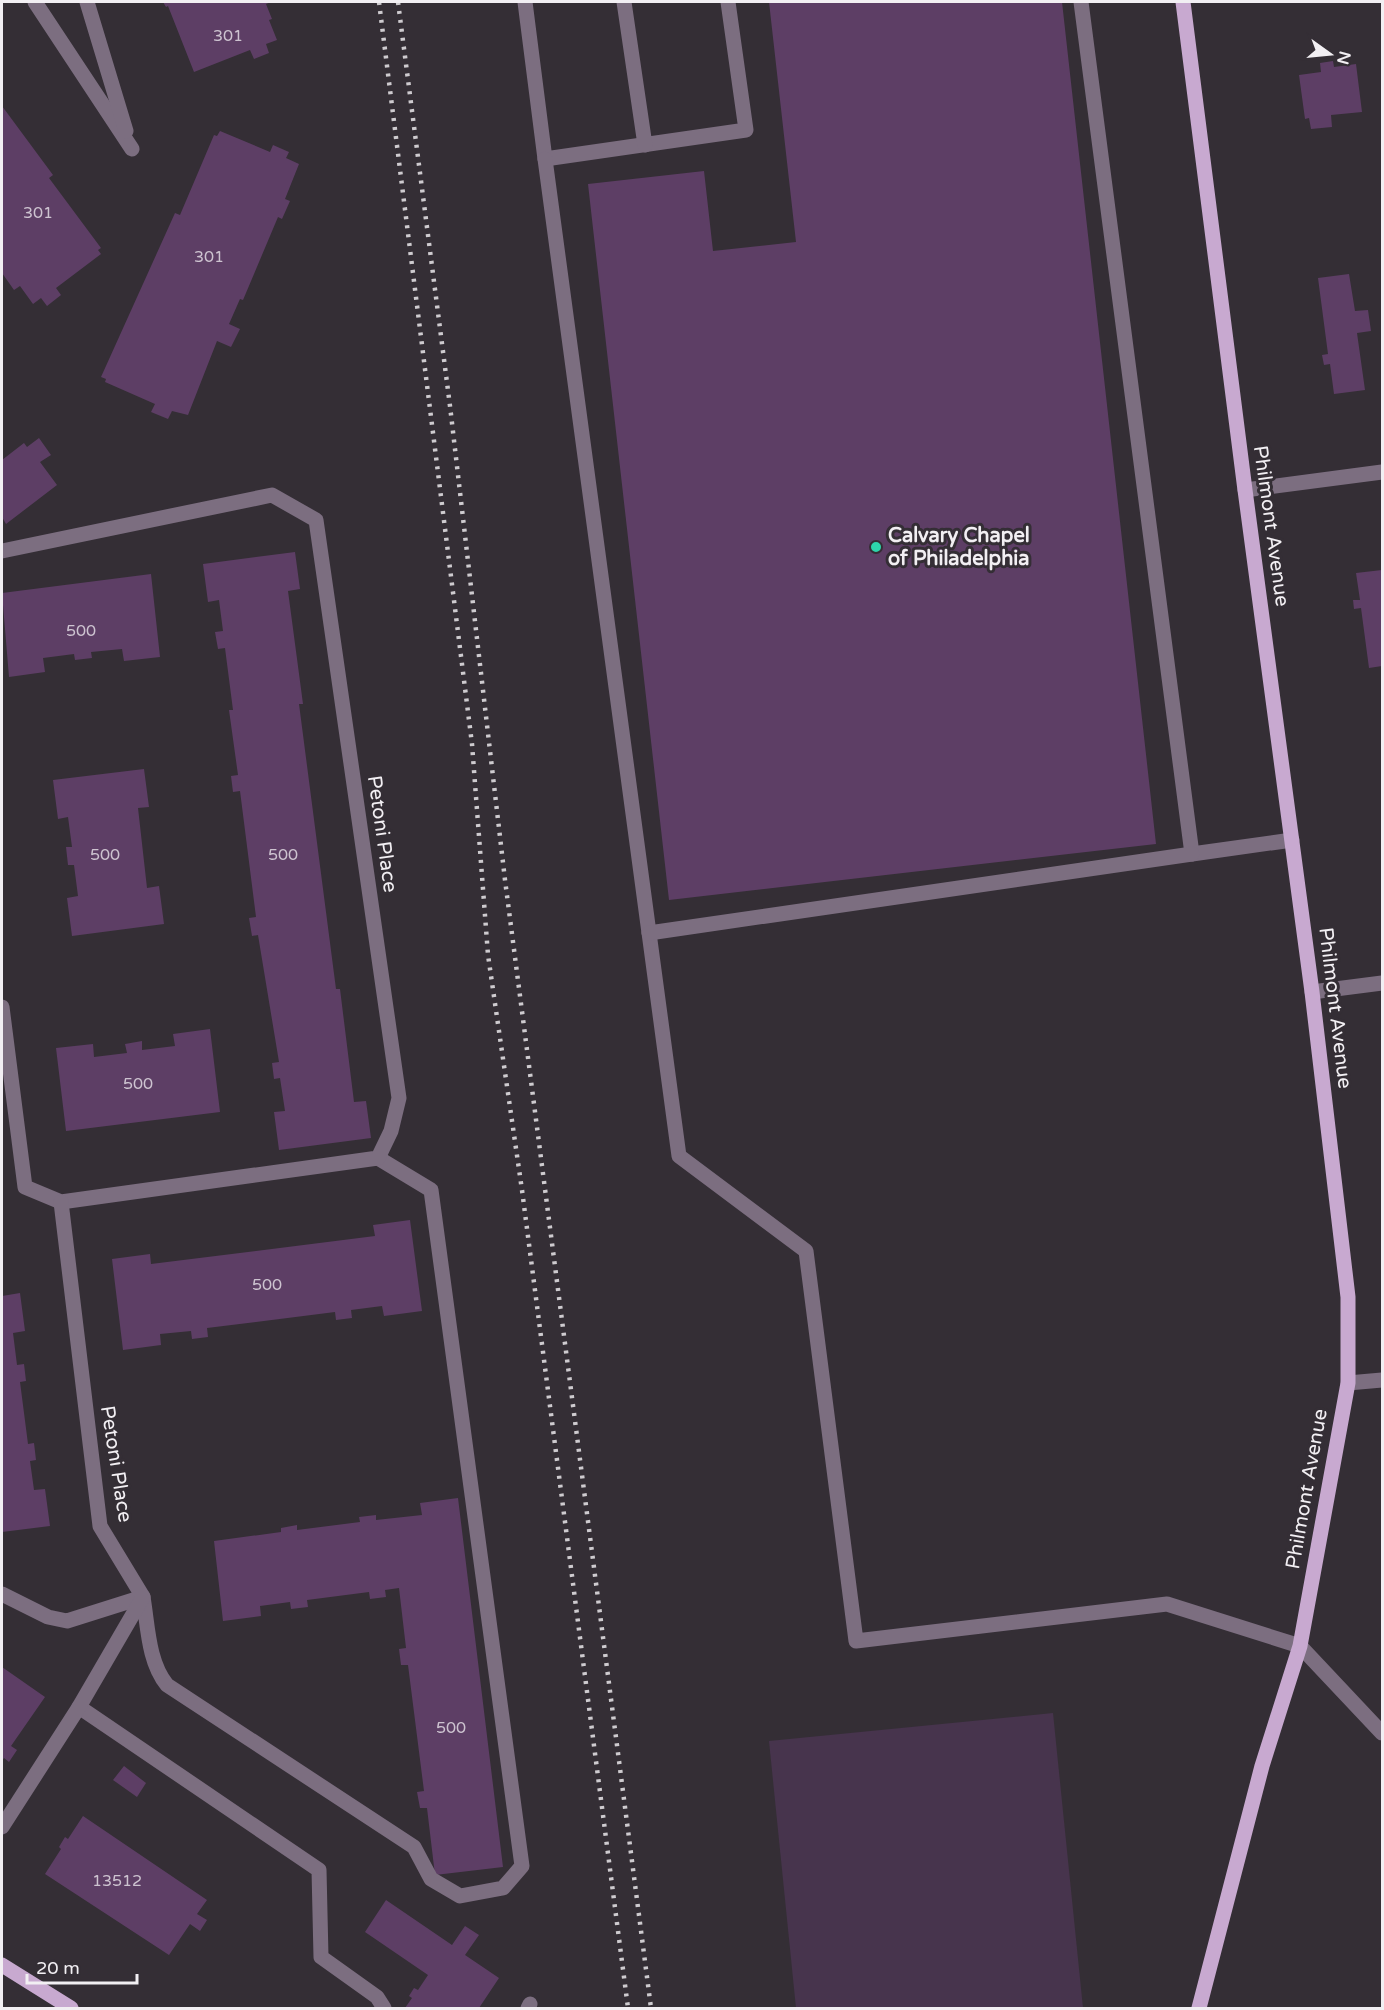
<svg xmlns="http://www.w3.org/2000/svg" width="1384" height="2010" font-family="'Varela Round',sans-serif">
<rect width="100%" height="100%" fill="#342e35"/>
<polygon fill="#47344d" points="1053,1713 1083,2008 796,2008 769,1741"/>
<g fill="#5d3e65">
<polygon points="163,2 271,2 266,4 272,19 269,20 277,40 266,44 269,53 254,59 250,50 194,72 168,6 166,7"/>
<polygon points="769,2 1062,2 1156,844 669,900 588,184 704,171 713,251 796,242"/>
<polygon points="1333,61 1334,67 1356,64 1362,112 1331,115 1332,127 1311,129 1309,118 1305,119 1299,75 1321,72 1320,63"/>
<polygon points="2,106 53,175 49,178 101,248 98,250 101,254 56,288 61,295 47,306 41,298 33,304 20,286 14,290 2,273"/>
<polygon points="220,131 270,152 273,145 289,152 286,158 299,164 285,199 290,201 282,219 278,217 243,300 240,299 229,324 240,329 231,347 217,341 188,415 172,411 168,419 151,412 155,404 105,382 106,379 101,377 175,213 180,215 214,135 217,136"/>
<polygon points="1349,274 1355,311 1368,310 1371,331 1357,333 1365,390 1334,394 1330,364 1324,365 1322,355 1328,354 1318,278"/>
<polygon points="39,438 51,455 40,462 57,485 6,524 2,517 2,460 24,443 27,447"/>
<polygon points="295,552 300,589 288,591 303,704 299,704 336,989 340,989 354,1102 366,1101 371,1138 279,1150 274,1112 285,1111 280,1078 274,1079 272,1063 279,1062 258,935 252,936 249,918 256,917 240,791 233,792 231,776 238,775 229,710 233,710 225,648 218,649 215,632 223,631 219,600 208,602 203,564"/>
<polygon points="1382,570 1382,666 1369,668 1361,608 1354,609 1353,600 1360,600 1356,573"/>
<polygon points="151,574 160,657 124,661 122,649 91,652 92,658 75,660 74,654 43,658 45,672 9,677 2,593"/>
<polygon points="144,769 149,807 138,808 147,888 159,886 164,924 72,936 67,898 78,896 74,865 68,865 66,847 72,847 68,817 58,819 53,780"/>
<polygon points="210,1029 220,1112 66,1131 56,1048 93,1044 94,1057 127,1053 125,1044 142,1041 142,1050 175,1046 173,1034"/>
<polygon points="410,1220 422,1311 384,1316 382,1306 351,1310 352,1318 336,1320 335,1312 207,1328 208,1337 192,1339 191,1331 160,1334 161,1345 123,1350 112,1259 150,1254 151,1264 375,1236 373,1225"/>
<polygon points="20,1293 25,1331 13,1333 17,1365 24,1364 26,1381 20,1382 28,1444 34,1443 36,1460 30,1461 34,1490 45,1489 50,1526 2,1532 2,1296"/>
<polygon points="458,1498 503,1867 435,1875 427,1808 420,1808 417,1792 424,1791 408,1665 401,1665 399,1649 406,1648 399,1588 385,1590 386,1597 370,1599 369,1592 307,1600 308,1607 291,1609 290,1602 260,1606 261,1616 223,1621 214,1541 281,1532 281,1528 297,1525 297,1530 360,1522 359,1517 376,1515 376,1520 422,1515 420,1503"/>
<polygon points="2,1667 45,1697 11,1746 17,1750 9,1762 4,1758 2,1761"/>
<polygon points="124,1766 146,1783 137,1797 113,1780"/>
<polygon points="83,1816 207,1900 197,1914 207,1920 200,1931 190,1924 169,1955 45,1874 61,1849 59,1847 65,1837 68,1839"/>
<polygon points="386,1900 452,1945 465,1926 479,1935 465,1955 499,1978 479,2008 405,2008 412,1998 409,1996 414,1988 418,1990 428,1975 365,1932"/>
</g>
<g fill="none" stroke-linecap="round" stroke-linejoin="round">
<g stroke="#7c6e80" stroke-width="15">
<polyline points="35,2 132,149"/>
<polyline points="87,2 126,131"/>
<polyline points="525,2 545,159 746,130 728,2"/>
<polyline points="624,2 645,145"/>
<polyline points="1081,2 1192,854 1292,840"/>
<polyline points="545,159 679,1156 806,1251 856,1641 1167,1604 1300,1646"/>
<polyline points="649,933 1192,854"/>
<path d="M 2,1594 L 48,1617 L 67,1621 L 143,1597 C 148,1626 148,1662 167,1685 L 414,1847 L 431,1879 L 460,1896 L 503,1888 L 522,1866 L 431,1190 L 378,1158"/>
<polyline points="79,1707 319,1870 321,1957 377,1997 384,2008"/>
<polyline points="528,2008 530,2004"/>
</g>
<g stroke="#7c6e80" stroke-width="15">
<polyline points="1245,490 1382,472"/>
<polyline points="2,551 272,495 316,520 399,1098 391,1131 378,1158 61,1202 25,1187 2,1007"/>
<polyline points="1312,992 1382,983"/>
<polyline points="1348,1383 1382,1380"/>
<polyline points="1300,1646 1382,1733"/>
<polyline points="2,1827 79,1707 143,1597 100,1526 61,1202"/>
</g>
<g stroke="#c8a9d0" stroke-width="15">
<polyline points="1183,2 1245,490 1312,992 1348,1297 1348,1383 1300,1646 1262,1766 1199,2008"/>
<polyline points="2,1965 71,2008"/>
</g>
<g stroke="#cecbcf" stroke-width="4.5" stroke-dasharray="3 6" stroke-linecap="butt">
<polyline points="379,2 472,744 488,955 522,1190 628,2008"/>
<polyline points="398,2 450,406 505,880 651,2008"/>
</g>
</g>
<circle fill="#2dd5ab" stroke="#342e35" stroke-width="2" cx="876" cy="547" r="6"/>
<g text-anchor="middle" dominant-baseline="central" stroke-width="6" stroke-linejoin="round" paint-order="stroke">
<g font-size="16" fill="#cdc3d0">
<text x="228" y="36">301</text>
<text x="38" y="213">301</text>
<text x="209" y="257">301</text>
<text x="81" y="631">500</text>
<text x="105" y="855">500</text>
<text x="283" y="855">500</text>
<text x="138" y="1084">500</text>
<text x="267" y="1285">500</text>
<text x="451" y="1728">500</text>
<text x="117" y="1881">13512</text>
</g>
<g font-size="20" fill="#f2eff3" stroke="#342e35">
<text transform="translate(1271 526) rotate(82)">Philmont Avenue</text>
<text transform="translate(382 834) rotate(82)">Petoni Place</text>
<text transform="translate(1335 1008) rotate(83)">Philmont Avenue</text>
<text transform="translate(116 1464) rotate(81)">Petoni Place</text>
<text transform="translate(1307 1489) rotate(-80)">Philmont Avenue</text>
</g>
<g font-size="20" font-weight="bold" fill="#f2eff3" stroke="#342e35" text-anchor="start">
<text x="888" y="536">Calvary Chapel<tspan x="888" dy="23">of Philadelphia</tspan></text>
</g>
</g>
<rect width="1384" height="2010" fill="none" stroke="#f2eff3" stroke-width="6"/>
<g transform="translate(1330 54) rotate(105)" stroke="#342e35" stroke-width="4.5" paint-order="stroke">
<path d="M0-4.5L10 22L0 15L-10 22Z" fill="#f2eff3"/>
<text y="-9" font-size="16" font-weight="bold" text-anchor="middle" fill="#f2eff3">N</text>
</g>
<path d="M27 1974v9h110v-9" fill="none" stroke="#f2eff3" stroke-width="3"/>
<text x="36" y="1974" font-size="18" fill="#f2eff3" stroke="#342e35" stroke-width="4.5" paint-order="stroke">20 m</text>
</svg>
